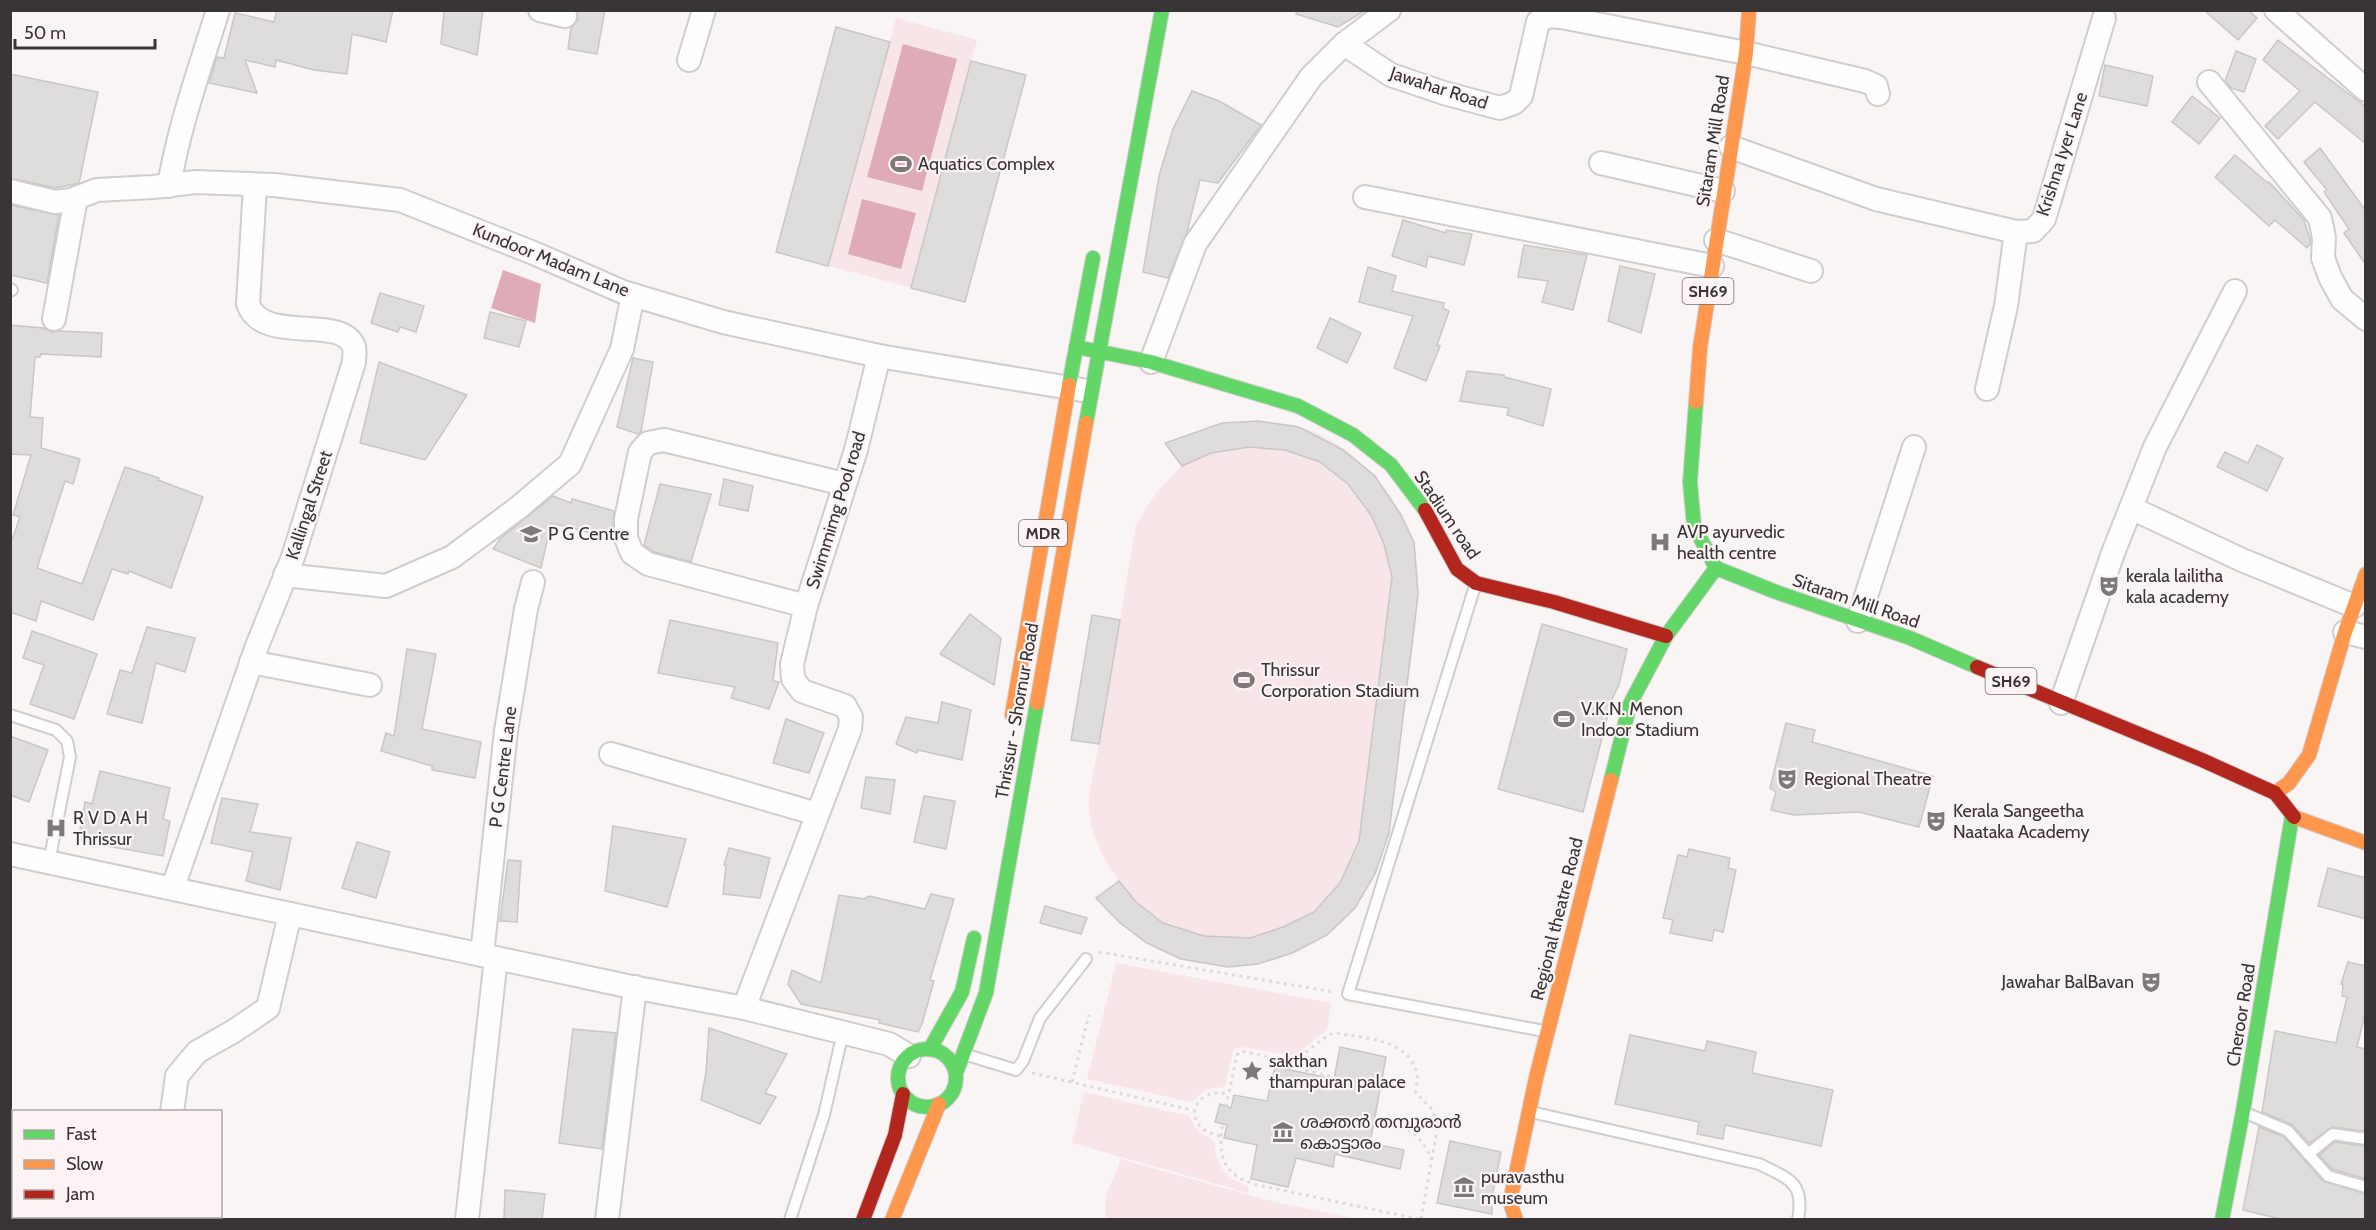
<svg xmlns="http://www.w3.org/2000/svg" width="2376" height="1230" font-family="Cabin,'Noto Sans Malayalam',sans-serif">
<rect width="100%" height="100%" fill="#faf5f5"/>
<g fill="#f8e5e8">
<polygon points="896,18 977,40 971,61 1026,75 965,302 776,252 836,27 890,42"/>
<path d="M 1258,421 C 1272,423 1289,423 1303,428 C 1353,445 1396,490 1413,541 C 1417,553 1419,581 1418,595 C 1417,634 1409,673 1404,712 C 1398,759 1395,834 1374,876 C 1363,898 1347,922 1326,936 C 1274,971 1201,977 1146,943 C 1127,931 1111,914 1096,898 L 1119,881 C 1103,860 1089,831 1089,804 C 1089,785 1096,763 1099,744 L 1071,740 L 1092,615 L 1120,619 L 1136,525 L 1156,493 L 1182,466 L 1165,443 L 1222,423 Z"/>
<polygon points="1116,963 1331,1003 1327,1030 1294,1056 1242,1047 1234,1049 1225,1087 1207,1089 1191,1102 1087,1079"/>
<polygon points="1084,1092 1189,1116 1198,1131 1212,1139 1215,1143 1215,1152 1222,1169 1232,1179 1249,1187 1248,1193 1072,1143"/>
<polygon points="1120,1159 1271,1201 1357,1219 1106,1219 1106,1194 1117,1171"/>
</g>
<g fill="#dfabb7">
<polygon points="903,44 957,59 922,191 867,177"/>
<polygon points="862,199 916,213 901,269 848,254"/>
<polygon points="503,270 541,284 535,323 491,308"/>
</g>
<g fill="#dfdddc" stroke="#c8c7c6" stroke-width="1.5">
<polygon points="277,10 393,10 386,42 352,34 347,74 314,70 276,60 275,67 245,60 257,93 209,83 217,57 224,58 235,13 274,22"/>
<polygon points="444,10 483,10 477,55 441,44"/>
<polygon points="577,10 605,10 597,54 568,49 571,28 578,20"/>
<polygon points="1297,10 1366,10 1338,27 1296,14"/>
<polygon points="2204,10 2248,10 2257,18 2238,40"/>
<polygon points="836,27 890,42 828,266 776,252"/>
<polygon points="2278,40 2366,107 2366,144 2315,102 2278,139 2265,126 2300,91 2263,60"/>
<polygon points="2236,51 2256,59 2244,92 2231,88 2225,81"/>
<polygon points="971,61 1026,75 965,302 911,288"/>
<polygon points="2105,65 2153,76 2147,106 2099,96"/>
<polygon points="10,74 98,92 79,183 56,188 10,178"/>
<polygon points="1192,91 1219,101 1261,125 1218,183 1200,180 1187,232 1168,278 1143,272 1159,176 1173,129"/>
<polygon points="2192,96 2220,118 2199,144 2172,122"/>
<polygon points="2320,148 2366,211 2366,265 2344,233 2349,229 2324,192 2327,190 2304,162"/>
<polygon points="2235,155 2268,183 2269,182 2304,220 2310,239 2310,244 2307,248 2275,220 2269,226 2215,177"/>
<polygon points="10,205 59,215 47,283 10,275"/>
<polygon points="1403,220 1446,233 1446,230 1472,234 1464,265 1428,256 1426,267 1392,256"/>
<polygon points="1524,245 1587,255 1573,310 1542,302 1548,281 1518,277"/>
<polygon points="1620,266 1655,274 1641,333 1608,321"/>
<polygon points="1368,267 1396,276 1392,291 1444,303 1443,308 1449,311 1437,345 1440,346 1426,381 1394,368 1413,316 1359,302"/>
<polygon points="380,293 424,306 416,332 400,327 398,332 371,323"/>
<polygon points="490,312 526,321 519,347 484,338"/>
<polygon points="1330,318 1361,333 1347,363 1317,348"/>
<polygon points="10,325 43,328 52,332 60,331 102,333 101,357 41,354 40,357 35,357 30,417 43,418 41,448 80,459 73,484 65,481 37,568 82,584 125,467 159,478 158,480 203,497 171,588 129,571 128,574 112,569 93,620 41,601 36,621 10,612 10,546 20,517 13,515 31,455 10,454"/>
<polygon points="633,358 653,362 641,432 638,434 617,427"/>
<polygon points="379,362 467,395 425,460 360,443"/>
<polygon points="1467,371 1504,375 1504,377 1551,389 1543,426 1507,415 1509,408 1460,401"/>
<polygon points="1258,421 1299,427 1343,450 1375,476 1401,515 1414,542 1418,594 1389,833 1375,874 1355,908 1327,935 1292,953 1258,964 1228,967 1181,959 1147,943 1119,922 1096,898 1119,881 1136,902 1163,923 1204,936 1250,938 1283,927 1314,912 1340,883 1359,841 1392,577 1384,544 1371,515 1348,484 1320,462 1285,450 1249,447 1211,453 1182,466 1165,443 1222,423"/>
<polygon points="2257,445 2283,458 2267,491 2217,467 2225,452 2248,463"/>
<polygon points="724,479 753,486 748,511 719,505"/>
<polygon points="660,484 711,494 691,562 654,552 644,545"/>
<polygon points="553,496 571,503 572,499 614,511 612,538 551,523 541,568 493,549 501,538"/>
<polygon points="970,614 1001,638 994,685 940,654"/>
<polygon points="1092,615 1120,620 1099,744 1071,740"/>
<polygon points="670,620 778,643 773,681 779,682 769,709 731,698 735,687 658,673"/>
<polygon points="1542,624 1627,649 1619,685 1612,699 1583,812 1498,789"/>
<polygon points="147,627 195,638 185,672 156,663 142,723 107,714 120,670 132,673"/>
<polygon points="32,631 97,654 74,719 30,704 44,665 23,658"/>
<polygon points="407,649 436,654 422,729 481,742 475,778 432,770 432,766 381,751 386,733 394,736"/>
<polygon points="942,702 971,710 962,760 918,750 917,753 896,744 906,717 938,723"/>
<polygon points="786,719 824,733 809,773 773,763"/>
<polygon points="1786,723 1815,730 1812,742 1933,776 1919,827 1859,812 1794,815 1771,810 1776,792 1770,788"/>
<polygon points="10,736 48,750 29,802 10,795"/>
<polygon points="100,771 170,788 163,819 170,821 163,856 78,841 85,802 92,804"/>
<polygon points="866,777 895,780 890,814 861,808"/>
<polygon points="924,796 955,801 946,849 914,842"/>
<polygon points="222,798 258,804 250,832 291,838 280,890 246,881 253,852 211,843"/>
<polygon points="613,826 686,839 667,907 605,891"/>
<polygon points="357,842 390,852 376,898 342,888"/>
<polygon points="729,848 770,858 760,898 723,894 726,865 724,865"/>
<polygon points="1689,849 1730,858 1728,868 1736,870 1723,932 1714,930 1712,941 1670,933 1673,920 1663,918 1678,855 1687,857"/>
<polygon points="508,860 521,861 517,922 500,921"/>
<polygon points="2328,868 2366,878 2366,919 2318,906"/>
<polygon points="931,894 954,899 930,980 934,981 922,1024 918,1032 879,1023 880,1020 801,1004 788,984 792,970 821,983 839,895 864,899 869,896 925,909"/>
<polygon points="1045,906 1087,918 1081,934 1040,923"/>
<polygon points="2348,962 2366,966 2366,1010 2357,1047 2366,1049 2366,1131 2332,1127 2309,1143 2291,1124 2262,1112 2275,1031 2336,1043 2347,997 2342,996 2343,984 2341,984"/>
<polygon points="709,1028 787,1054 765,1093 776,1097 760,1124 701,1100 706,1072"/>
<polygon points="573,1029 616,1033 602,1149 559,1143"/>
<polygon points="1630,1035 1705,1051 1707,1041 1756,1052 1752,1073 1833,1090 1821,1146 1725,1125 1723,1139 1697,1134 1699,1122 1615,1104"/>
<polygon points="1340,1047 1386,1057 1370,1143 1404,1150 1400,1169 1335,1154 1333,1167 1296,1158 1288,1187 1251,1179 1257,1145 1224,1138 1227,1125 1215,1122 1220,1104 1231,1108 1234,1095 1267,1101 1275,1067 1334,1079"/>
<polygon points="2259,1127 2284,1137 2323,1181 2366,1194 2366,1220 2284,1220 2243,1210"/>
<polygon points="1450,1141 1501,1152 1492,1198 1492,1214 1437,1203"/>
<polygon points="2335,1142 2366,1146 2366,1179 2332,1169 2319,1155"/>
<polygon points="505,1190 545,1194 542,1220 504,1220"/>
</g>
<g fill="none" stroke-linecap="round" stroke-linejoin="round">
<defs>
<g id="lane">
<polyline points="10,289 12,290"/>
<polyline points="1475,586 1348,994 1544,1031"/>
<polyline points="10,715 56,730 67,741 70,757 49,862"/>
<polyline points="967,1055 1016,1070 1023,1061 1040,1018 1086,959"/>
<path d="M 1531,1112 L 1759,1164 C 1789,1179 1805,1182 1798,1220"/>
<polyline points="2246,1113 2288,1131 2328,1176 2366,1187"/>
<polyline points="2308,1154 2333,1134 2366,1139"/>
<polyline points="790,1220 824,1115 843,1032"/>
</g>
<g id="street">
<polyline points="540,10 565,16"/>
<polyline points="1389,10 1344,44 1391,75 1444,93 1500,108 1514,103 1521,96 1538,22 1548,16 1561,17 1746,53 1865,81 1876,86 1878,94"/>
<polyline points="2276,10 2366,90"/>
<polyline points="689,60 704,10"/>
<polyline points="2209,82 2320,218 2324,238 2323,258 2330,277 2342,299 2366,319"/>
<polyline points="1731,147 1876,199 2016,232 2033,231 2044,219 2104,18"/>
<polyline points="1601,163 1723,191"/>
<path d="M 169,186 C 179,126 200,68 218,10"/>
<polyline points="10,191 55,202 71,200 97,190 153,187 196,182 274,185 400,200 536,254 623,292 723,322 879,356 1082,390"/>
<polyline points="1365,197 1712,266"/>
<polyline points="1716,240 1811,271"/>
<polyline points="54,319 76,198"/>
<polyline points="1151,362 1195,244 1311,77 1344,44"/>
<polyline points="1987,389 2006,306 2016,232"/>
<polyline points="2131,508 2242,560 2354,606"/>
<polyline points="285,575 386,586 452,557 518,508 570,464 622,349 633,295"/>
<polyline points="806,606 648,564 632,553 626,538 626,519 640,452 648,443 664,440 844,484"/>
<polyline points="1858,621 1914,447"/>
<polyline points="2345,632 2366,637"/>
<polyline points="251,662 370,685"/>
<polyline points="2061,703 2113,553 2155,447 2235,291"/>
<polyline points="611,754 817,814"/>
<polyline points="10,854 627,986 744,1008 889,1044 909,1056"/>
<path d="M 173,887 L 257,646 L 293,557 L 354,362 C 354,358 355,351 354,347 C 342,313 263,346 248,304 L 255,186"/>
<polyline points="482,955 506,731 526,609 533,582"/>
<polyline points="744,1008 850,729 851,717 845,706 802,691 793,679 792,664 806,606 856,450 879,356"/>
<polyline points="172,1112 177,1076 197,1052 234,1031 268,1008 290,914"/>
<polyline points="156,1220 156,1216"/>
<polyline points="467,1220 496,958"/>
<polyline points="607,1220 635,987"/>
</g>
<g id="fast">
<polyline points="1076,347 1151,362 1298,406 1353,435 1391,465 1425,510"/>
<polyline points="1069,385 1093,258"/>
<polyline points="1696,402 1690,482 1694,526 1716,568 1776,592 1910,638 1977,667"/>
<polyline points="1086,423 1162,10"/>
<polyline points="1611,780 1630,704 1666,636 1716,568"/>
<polyline points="930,1049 962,992 974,938"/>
<circle cx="927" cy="1078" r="29"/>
<polyline points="956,1073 986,993 1037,703"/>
<polyline points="2222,1220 2243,1111 2292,816"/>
</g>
<g id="slow">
<polyline points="1696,402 1700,348 1746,53 1749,10"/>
<polyline points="1037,703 1086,423"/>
<polyline points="1012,715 1069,385"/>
<polyline points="2275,793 2289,783 2309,755 2345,632 2366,574"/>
<polyline points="2294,817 2366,843"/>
<polyline points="892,1220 939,1104"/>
<polyline points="1516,1220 1510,1202 1536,1078 1611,780"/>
</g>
<g id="jam">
<polyline points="1425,510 1457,569 1476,583 1554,602 1666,636"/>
<polyline points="1977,667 2202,760 2275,793 2294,817"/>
<polyline points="863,1220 895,1135 903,1094"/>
</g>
</defs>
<use href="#lane" stroke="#d1cdce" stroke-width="14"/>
<use href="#street" stroke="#d1cdce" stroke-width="26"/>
<use href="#fast" stroke="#d1cdce" stroke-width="16"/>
<use href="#slow" stroke="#d1cdce" stroke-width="16"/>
<use href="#jam" stroke="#d1cdce" stroke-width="16"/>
<g stroke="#dbd9d9" stroke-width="3" stroke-dasharray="3 4.5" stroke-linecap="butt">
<polyline points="1099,952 1334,992"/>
<polyline points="1293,1062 1304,1070 1347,1080"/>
<polyline points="1032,1073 1196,1111"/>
<polyline points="1072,1082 1089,1015"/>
<path d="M 1380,1118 C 1408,1127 1420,1133 1432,1160"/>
<path d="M 1220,1136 C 1214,1134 1208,1133 1203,1129 C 1183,1112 1202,1087 1228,1094"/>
<path d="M 1421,1219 L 1438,1124 L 1431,1108 L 1416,1093 C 1416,1087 1418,1080 1417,1074 C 1409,1038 1365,1039 1336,1033 L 1328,1035 L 1293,1062 L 1241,1051 L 1237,1055 C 1233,1074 1229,1092 1225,1111 C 1218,1146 1215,1174 1258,1185 L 1423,1220"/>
</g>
<use href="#lane" stroke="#fefefe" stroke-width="10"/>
<use href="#street" stroke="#fefefe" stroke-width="22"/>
<use href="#fast" stroke="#63d668" stroke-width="14"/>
<use href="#slow" stroke="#ff974d" stroke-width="14"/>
<use href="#jam" stroke="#b3261e" stroke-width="14"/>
</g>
<defs>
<symbol id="stadium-bare" viewBox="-9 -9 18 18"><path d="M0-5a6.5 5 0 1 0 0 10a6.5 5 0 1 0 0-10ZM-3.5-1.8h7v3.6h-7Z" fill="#7d7879" stroke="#fcf3f4" stroke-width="2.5" paint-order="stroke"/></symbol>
<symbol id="university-bare" viewBox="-9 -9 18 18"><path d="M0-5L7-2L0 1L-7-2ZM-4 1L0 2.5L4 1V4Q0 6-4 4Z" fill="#7d7879" stroke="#fcf3f4" stroke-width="2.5" paint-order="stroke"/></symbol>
<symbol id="hospital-bare" viewBox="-9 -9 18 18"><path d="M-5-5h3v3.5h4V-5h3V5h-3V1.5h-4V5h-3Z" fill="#7d7879" stroke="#fcf3f4" stroke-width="2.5" paint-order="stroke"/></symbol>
<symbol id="theatre-bare" viewBox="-9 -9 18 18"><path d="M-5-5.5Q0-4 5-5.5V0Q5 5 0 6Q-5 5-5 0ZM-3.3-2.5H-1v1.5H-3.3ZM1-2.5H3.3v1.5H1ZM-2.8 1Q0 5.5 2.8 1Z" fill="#7d7879" stroke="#fcf3f4" stroke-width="2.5" paint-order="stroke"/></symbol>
<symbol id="sight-bare" viewBox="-9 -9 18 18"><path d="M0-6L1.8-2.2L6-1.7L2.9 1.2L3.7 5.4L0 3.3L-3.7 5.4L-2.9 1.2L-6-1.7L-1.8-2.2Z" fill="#7d7879" stroke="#fcf3f4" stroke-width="2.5" paint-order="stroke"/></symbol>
<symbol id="museum-bare" viewBox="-9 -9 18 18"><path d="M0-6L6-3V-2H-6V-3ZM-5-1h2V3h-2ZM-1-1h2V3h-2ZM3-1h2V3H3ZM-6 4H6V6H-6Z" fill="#7d7879" stroke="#fcf3f4" stroke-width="2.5" paint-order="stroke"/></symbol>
</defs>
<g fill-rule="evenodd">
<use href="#stadium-bare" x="886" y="149" width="30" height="30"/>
<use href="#university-bare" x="516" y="519" width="30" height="30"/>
<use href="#hospital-bare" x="1645" y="527" width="30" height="30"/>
<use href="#theatre-bare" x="2094" y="571" width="30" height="30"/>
<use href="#stadium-bare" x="1229" y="665" width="30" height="30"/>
<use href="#stadium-bare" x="1549" y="704" width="30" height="30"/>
<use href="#theatre-bare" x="1772" y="764" width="30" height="30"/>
<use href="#theatre-bare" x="1921" y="806" width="30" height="30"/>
<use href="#hospital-bare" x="41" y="813" width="30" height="30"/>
<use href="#theatre-bare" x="2136" y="967" width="30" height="30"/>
<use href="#sight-bare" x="1237" y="1056" width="30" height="30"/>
<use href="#museum-bare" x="1268" y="1117" width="30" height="30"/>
<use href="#museum-bare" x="1449" y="1172" width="30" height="30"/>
</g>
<g text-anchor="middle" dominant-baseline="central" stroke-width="4.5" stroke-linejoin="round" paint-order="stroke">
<g fill="#fcf3f4" stroke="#746e6f" stroke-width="1.5">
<rect x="1682.5" y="278" width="51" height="26" rx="4.5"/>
<rect x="1019" y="520" width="48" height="26" rx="4.5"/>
<rect x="1985.5" y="668" width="51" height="26" rx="4.5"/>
</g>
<g font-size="16" font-weight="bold" fill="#393536">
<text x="1708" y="291">SH69</text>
<text x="1043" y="533">MDR</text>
<text x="2011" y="681">SH69</text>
</g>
<g font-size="18" fill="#393536" stroke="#fcf3f4">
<text transform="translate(1439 88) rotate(18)">Jawahar Road</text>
<text transform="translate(1713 141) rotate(-81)">Sitaram Mill Road</text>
<text transform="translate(2062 154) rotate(-72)">Krishna Iyer Lane</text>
<text transform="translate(551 260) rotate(22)">Kundoor Madam Lane</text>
<text transform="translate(309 505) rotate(-72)">Kallingal Street</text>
<text transform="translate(836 510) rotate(-73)">Swimmimg Pool road</text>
<text transform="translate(1447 515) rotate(56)">Stadium road</text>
<text transform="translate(1856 601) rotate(19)">Sitaram Mill Road</text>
<text transform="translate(1017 711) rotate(-80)">Thrissur - Shornur Road</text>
<text transform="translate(503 767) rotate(-83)">P G Centre Lane</text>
<text transform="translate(1557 919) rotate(-76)">Regional theatre Road</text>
<text transform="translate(2241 1015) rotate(-81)">Cheroor Road</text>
</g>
<g font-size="18" fill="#393536" stroke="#fcf3f4" text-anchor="start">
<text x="918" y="164">Aquatics Complex</text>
<text x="1677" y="532">AVP ayurvedic<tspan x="1677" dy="21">health centre</tspan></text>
<text x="548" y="534">P G Centre</text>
<text x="2126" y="576">kerala lailitha<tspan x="2126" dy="21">kala academy</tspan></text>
<text x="1261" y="670">Thrissur<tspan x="1261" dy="21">Corporation Stadium</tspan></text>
<text x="1581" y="709">V.K.N. Menon<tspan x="1581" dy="21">Indoor Stadium</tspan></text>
<text x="1804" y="779">Regional Theatre</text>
<text x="1953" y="811">Kerala Sangeetha<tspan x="1953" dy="21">Naataka Academy</tspan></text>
<text x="73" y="818">R V D A H<tspan x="73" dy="21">Thrissur</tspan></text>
<text x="2134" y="982" text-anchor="end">Jawahar BalBavan</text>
<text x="1269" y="1061">sakthan<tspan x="1269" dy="21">thampuran palace</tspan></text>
<text x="1300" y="1122">ശക്തൻ തമ്പുരാൻ<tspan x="1300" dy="21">കൊട്ടാരം</tspan></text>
<text x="1481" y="1177">puravasthu<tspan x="1481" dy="21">museum</tspan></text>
</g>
</g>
<rect width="2376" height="1230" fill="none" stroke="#393536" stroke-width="24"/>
<rect x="12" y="1110" width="210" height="108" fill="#fcf3f4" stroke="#aea7a8" stroke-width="1.5"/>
<rect x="24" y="1130" width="30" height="9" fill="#63d668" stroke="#aea7a8" stroke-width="1.5"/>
<text x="66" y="1140" font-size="18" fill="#393536">Fast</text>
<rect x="24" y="1160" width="30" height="9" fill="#ff974d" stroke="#aea7a8" stroke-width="1.5"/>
<text x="66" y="1170" font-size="18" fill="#393536">Slow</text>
<rect x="24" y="1190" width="30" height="9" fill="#b3261e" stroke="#aea7a8" stroke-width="1.5"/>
<text x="66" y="1200" font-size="18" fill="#393536">Jam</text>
<path d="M15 39v9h140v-9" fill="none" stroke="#393536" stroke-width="3"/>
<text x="24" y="39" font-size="18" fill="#393536" stroke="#fcf3f4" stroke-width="4.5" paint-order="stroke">50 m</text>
</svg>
